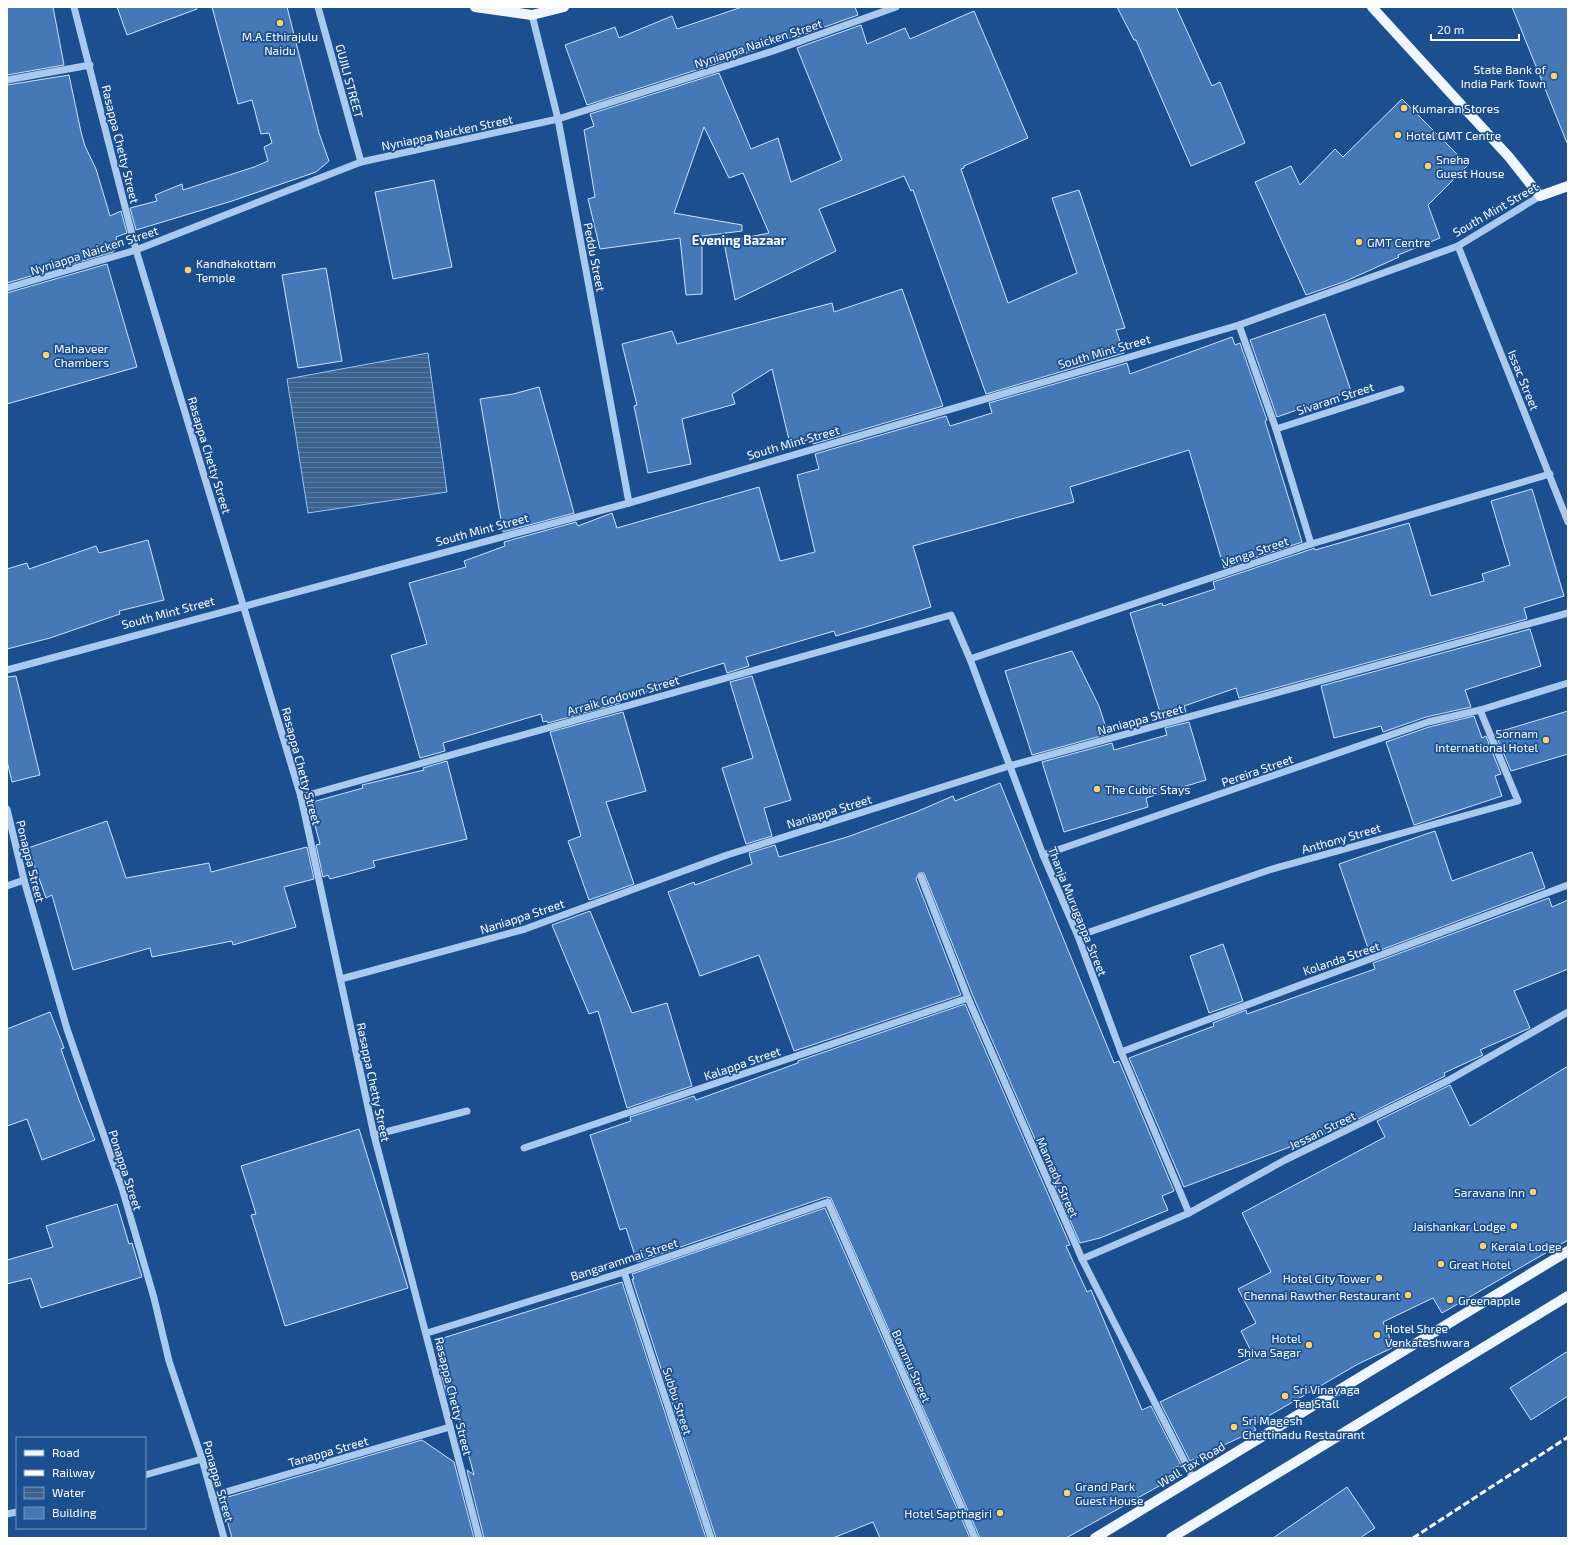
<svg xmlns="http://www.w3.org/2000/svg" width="1575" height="1545" font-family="'Exo 2',sans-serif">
<defs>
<pattern id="water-rules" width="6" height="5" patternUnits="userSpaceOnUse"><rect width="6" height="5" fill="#3c6290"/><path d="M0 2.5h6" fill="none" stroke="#597aa1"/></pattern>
</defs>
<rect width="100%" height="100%" fill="#1b4f8f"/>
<polygon fill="url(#water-rules)" stroke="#9cc4f0" points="428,353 447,492 308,513 287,379"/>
<g fill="#4478b7" stroke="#cfe3fa">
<polygon points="7,7 53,7 64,65 7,75"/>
<polygon points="117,7 196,7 197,9 127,35"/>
<polygon points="212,7 287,7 319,133 329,161 316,172 232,201 136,230 130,208 157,201 155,195 182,184 183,190 254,167 268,161 264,147 272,143 269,133 261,134 252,100 238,104"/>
<polygon points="742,7 855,7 858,15 794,38 793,37 715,64 587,105 565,45 615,27 619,38 672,16 677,29"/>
<polygon points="1117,7 1176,7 1212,86 1220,82 1245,143 1191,166 1136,40 1134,40"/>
<polygon points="1512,7 1568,7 1568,143 1567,143"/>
<polygon points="974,11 1028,138 964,166 964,168 961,169 1008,303 1077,273 1052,198 1079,190 1125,328 1116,330 1124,353 986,394 913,190 911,191 904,176 819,209 836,251 735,300 724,242 769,233 743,173 729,178 704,127 674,213 742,225 742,231 702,236 702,294 686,295 680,238 600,249 588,199 595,197 584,130 594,126 590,114 719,73 751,149 778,138 791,182 842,160 797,48 861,25 867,44 905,28 910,39"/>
<polygon points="69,75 81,132 85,146 96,169 110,216 121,211 127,233 116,237 117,245 113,252 7,283 7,85"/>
<polygon points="1402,99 1468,165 1428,205 1440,238 1398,255 1399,257 1346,281 1306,295 1255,182 1291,166 1300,185 1335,149 1343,157"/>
<polygon points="434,180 452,267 393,279 375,192"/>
<polygon points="107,264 137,367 7,404 7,293"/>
<polygon points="326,268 342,361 298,368 282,275"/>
<polygon points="902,289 943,406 813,444 811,439 790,444 772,369 732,394 735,404 682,419 691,464 648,473 634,406 637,405 622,344 672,331 677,344 832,303 834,312"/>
<polygon points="1325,314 1351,391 1277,417 1250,340"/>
<polygon points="1232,337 1235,345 1240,343 1267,420 1265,421 1302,542 1224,568 1189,450 1070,487 1074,502 913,546 931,607 836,636 834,631 746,657 749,666 727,673 724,663 662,682 663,687 619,700 620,703 548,723 547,721 543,722 541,714 443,743 445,751 420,758 391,655 427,644 409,583 466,567 464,561 505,546 504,542 576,522 578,526 612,513 617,528 759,487 780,561 815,552 797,475 819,469 815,454 946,416 950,426 992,413 989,403 1127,363 1130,374"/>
<polygon points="539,387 574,513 503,532 480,399 513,394"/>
<polygon points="1532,489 1564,596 1524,608 1527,619 1239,698 1236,688 1184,706 1186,712 1162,719 1130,613 1162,603 1163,606 1215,589 1213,582 1312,549 1314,548 1315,550 1409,523 1431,596 1484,581 1482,574 1510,565 1491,501"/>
<polygon points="148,540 164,600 119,611 120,614 50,638 7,649 7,569 27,563 29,569 96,546 99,553"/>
<polygon points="1530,629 1541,666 1465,690 1471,707 1426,717 1383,732 1381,726 1334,738 1321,686"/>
<polygon points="1072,651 1099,706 1108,734 1032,755 1005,671"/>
<polygon points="16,676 40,775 12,782 7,761 7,677"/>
<polygon points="752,676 791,800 764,808 772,836 746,844 722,768 753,758 730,682"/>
<polygon points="1568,711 1568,754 1511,771 1495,733"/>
<polygon points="623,712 646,791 606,802 634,884 589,900 568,841 581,836 550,732"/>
<polygon points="1474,716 1482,738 1486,736 1501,774 1495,776 1502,796 1414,825 1386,742 1429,727"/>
<polygon points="1189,722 1206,780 1146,798 1148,807 1064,832 1042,762 1112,743 1114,750 1167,735 1165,728"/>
<polygon points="447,761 467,839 373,861 375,867 330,879 328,875 323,877 316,845 320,844 309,803 363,788 362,785 424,770 423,768"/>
<polygon points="1000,783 1114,1063 1119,1061 1174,1191 1162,1196 1168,1210 1100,1238 1080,1243 973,996 924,873 919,873 916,879 961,995 794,1051 759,955 700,976 668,892 694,882 695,885 752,864 749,853 775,845 779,857 847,837 916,812 953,796 955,801"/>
<polygon points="107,821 126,878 209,863 211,872 307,847 314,879 284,887 296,927 233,945 232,941 152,957 150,948 73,970 52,895 46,898 28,848"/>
<polygon points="1435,831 1452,881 1532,852 1545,888 1370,954 1339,864"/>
<polygon points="1549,898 1552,907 1568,900 1568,969 1514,991 1530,1028 1480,1050 1483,1055 1444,1073 1445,1076 1340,1128 1184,1187 1129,1058 1214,1026 1213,1023 1246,1010 1247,1014 1375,969 1373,963"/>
<polygon points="590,911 632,1013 667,1003 692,1086 627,1108 598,1011 589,1014 552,925"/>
<polygon points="1223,944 1243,1001 1209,1013 1190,956"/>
<polygon points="965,1004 1070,1245 1066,1246 1087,1292 1091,1290 1142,1410 1151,1406 1181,1465 1173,1469 1177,1476 1066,1538 980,1538 831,1198 826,1197 637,1262 626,1228 620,1230 590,1135 631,1121 630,1117 694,1096 696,1100 798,1063 798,1061"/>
<polygon points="50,1012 64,1048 61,1049 79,1100 95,1140 42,1160 27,1119 7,1126 7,1029"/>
<polygon points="1568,1066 1568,1240 1442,1313 1433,1298 1383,1322 1394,1347 1358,1364 1253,1425 1256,1430 1190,1461 1160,1402 1254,1357 1241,1331 1256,1323 1238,1289 1271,1272 1242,1213 1385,1137 1377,1121 1450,1085 1470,1126"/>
<polygon points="359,1129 408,1288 285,1326 251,1215 256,1214 241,1166"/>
<polygon points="117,1204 129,1244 132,1243 142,1277 41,1308 31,1278 7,1284 7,1260 53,1247 46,1226"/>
<polygon points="825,1208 970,1538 880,1538 873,1522 833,1538 716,1538 632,1279 634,1279 632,1274"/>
<polygon points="622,1282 706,1538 484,1538 467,1470 474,1475 452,1394 447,1395 439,1366 442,1365 437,1347 443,1338"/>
<polygon points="1568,1351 1568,1396 1531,1420 1510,1388"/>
<polygon points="422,1440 454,1462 474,1538 232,1538 221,1499"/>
<polygon points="1347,1487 1375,1528 1360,1538 1273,1538"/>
</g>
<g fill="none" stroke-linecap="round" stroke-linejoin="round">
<g stroke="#a9c9ee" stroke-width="7">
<polyline points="74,7 136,250 301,797 374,1135 479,1538"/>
<polyline points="318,7 361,162"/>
<polyline points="532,15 558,119 629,503"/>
<polyline points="7,80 90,65"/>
<polyline points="1458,246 1568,522"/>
<polyline points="7,288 136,250 361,162 558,119 773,51 896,7"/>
<polyline points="1239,325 1276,429 1311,544"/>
<polyline points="1276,429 1401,389"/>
<polyline points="970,659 1311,544 1550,474"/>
<polyline points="7,670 629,503 1239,325 1458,246 1540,196"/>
<polyline points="301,797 951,615 970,659 1043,855 1078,936 1121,1052 1189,1213"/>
<polyline points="7,809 24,880 67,1029 122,1188 154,1298 169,1361 202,1459 224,1538"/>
<polyline points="1043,855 1428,722 1480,710 1568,683"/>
<polyline points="921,877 968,998 1082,1259 1193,1478"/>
<polyline points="7,886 24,880"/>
<polyline points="1078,936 1269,870 1518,801 1480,710"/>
<polyline points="341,979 525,929 727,855 1009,766 1568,613"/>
<path d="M 1121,1052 C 1270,995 1419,942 1568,885"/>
<polyline points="374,1135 467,1111"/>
<polyline points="524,1148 968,998"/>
<polyline points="1082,1259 1189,1213 1285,1160 1449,1080 1568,1012"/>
<polyline points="624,1272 711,1538"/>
<polyline points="427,1333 624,1272 828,1202 975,1538"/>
<polyline points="145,1475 202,1459"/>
<polyline points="212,1496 450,1427"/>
<polyline points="7,1514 17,1512"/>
</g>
<g stroke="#f0f6ff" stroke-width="10">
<polyline points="475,7 532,15 564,7"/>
<polyline points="1372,7 1509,157 1540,196 1568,186"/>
<polyline points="1095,1538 1568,1251"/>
<polyline points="1171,1538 1568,1296"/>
</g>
<polyline stroke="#fff" stroke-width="3" stroke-dasharray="7 3" stroke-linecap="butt" points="1413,1538 1568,1437"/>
</g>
<g fill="#ffd166" stroke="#1b4f8f" stroke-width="1.5">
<circle cx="280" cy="23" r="4"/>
<circle cx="1554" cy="76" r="4"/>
<circle cx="1404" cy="108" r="4"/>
<circle cx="1398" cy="135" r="4"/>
<circle cx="1428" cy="166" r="4"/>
<circle cx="1359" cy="242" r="4"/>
<circle cx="188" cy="270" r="4"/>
<circle cx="46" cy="355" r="4"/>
<circle cx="1546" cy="740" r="4"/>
<circle cx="1097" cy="789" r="4"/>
<circle cx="1533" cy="1192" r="4"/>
<circle cx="1514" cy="1226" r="4"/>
<circle cx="1483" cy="1246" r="4"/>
<circle cx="1441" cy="1264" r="4"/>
<circle cx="1379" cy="1278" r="4"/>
<circle cx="1408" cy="1295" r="4"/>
<circle cx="1450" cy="1300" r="4"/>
<circle cx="1377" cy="1335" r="4"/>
<circle cx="1309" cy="1345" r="4"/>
<circle cx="1285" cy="1396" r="4"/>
<circle cx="1234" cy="1427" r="4"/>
<circle cx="1067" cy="1493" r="4"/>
<circle cx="1000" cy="1513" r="4"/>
</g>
<g text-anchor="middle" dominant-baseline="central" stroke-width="3.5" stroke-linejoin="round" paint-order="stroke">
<g font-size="12" fill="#fff" stroke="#1b4f8f" text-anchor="start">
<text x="280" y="36" text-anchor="middle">M.A.Ethirajulu<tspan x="280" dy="14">Naidu</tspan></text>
<text x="1546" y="69" text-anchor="end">State Bank of<tspan x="1546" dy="14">India Park Town</tspan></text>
<text x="1412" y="108">Kumaran Stores</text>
<text x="1406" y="135">Hotel GMT Centre</text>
<text x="1436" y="159">Sneha<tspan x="1436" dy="14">Guest House</tspan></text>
<text x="1367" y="242">GMT Centre</text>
<text x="196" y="263">Kandhakottam<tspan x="196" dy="14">Temple</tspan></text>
<text x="54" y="348">Mahaveer<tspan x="54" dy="14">Chambers</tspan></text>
<text x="1538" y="733" text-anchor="end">Sornam<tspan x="1538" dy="14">International Hotel</tspan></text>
<text x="1105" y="789">The Cubic Stays</text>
<text x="1525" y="1192" text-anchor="end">Saravana Inn</text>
<text x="1506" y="1226" text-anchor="end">Jaishankar Lodge</text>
<text x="1491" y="1246">Kerala Lodge</text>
<text x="1449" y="1264">Great Hotel</text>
<text x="1371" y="1278" text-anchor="end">Hotel City Tower</text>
<text x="1400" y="1295" text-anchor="end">Chennai Rawther Restaurant</text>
<text x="1458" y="1300">Greenapple</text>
<text x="1385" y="1328">Hotel Shree<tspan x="1385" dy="14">Venkateshwara</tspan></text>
<text x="1301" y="1338" text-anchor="end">Hotel<tspan x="1301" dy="14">Shiva Sagar</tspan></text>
<text x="1293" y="1389">Sri Vinayaga<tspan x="1293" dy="14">Tea Stall</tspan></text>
<text x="1242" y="1420">Sri Magesh<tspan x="1242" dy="14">Chettinadu Restaurant</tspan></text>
<text x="1075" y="1486">Grand Park<tspan x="1075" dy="14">Guest House</tspan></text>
<text x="992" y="1513" text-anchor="end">Hotel Sapthagiri</text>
</g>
<g font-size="12" fill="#fff" stroke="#1b4f8f">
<text transform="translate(758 43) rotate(-18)">Nyniappa Naicken Street</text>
<text transform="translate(350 81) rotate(75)">GUJILI STREET</text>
<text transform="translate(447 132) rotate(-12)">Nyniappa Naicken Street</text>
<text transform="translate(121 144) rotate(76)">Rasappa Chetty Street</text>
<text transform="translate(1495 209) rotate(-30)">South Mint Street</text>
<text transform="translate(94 250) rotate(-18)">Nyniappa Naicken Street</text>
<text transform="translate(595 257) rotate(79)">Peddu Street</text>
<text transform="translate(1104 351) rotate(-16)">South Mint Street</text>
<text transform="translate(1524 380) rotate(68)">Issac Street</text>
<text transform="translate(1335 398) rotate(-18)">Sivaram Street</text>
<text transform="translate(793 442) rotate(-16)">South Mint Street</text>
<text transform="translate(210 455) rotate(73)">Rasappa Chetty Street</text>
<text transform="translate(482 529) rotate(-15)">South Mint Street</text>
<text transform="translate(1255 551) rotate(-19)">Venga Street</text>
<text transform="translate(168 612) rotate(-15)">South Mint Street</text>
<text transform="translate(623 695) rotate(-16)">Arraik Godown Street</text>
<text transform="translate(1140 719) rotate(-15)">Naniappa Street</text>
<text transform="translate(302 766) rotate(75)">Rasappa Chetty Street</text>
<text transform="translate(1257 770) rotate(-19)">Pereira Street</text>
<text transform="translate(829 811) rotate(-17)">Naniappa Street</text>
<text transform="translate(1341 838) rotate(-16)">Anthony Street</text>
<text transform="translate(31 861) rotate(76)">Ponappa Street</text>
<text transform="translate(1078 911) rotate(68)">Thanja Murugappa Street</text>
<text transform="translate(522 916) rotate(-18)">Naniappa Street</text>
<text transform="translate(1341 958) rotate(-19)">Kolanda Street</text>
<text transform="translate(742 1063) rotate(-19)">Kalappa Street</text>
<text transform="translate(374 1082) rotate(78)">Rasappa Chetty Street</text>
<text transform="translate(1322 1130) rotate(-26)">Jessan Street</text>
<text transform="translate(126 1170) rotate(72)">Ponappa Street</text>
<text transform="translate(1058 1177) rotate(66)">Mannady Street</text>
<text transform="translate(624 1259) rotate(-18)">Bangarammai Street</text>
<text transform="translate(912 1366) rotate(66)">Bommu Street</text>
<text transform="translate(454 1396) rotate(76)">Rasappa Chetty Street</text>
<text transform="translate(678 1401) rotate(72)">Subbu Street</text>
<text transform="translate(328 1451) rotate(-16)">Tanappa Street</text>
<text transform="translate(1191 1464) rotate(-31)">Wall Tax Road</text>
<text transform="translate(219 1481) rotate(74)">Ponappa Street</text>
</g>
<g font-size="13" font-weight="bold" fill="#fff" stroke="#1b4f8f">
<text x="739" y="240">Evening Bazaar</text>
</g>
</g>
<rect width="1575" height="1545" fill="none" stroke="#ffffff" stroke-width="16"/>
<rect x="16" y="1437" width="130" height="92" fill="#1b4f8f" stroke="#7695bc"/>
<rect x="24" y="1450" width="20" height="6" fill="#f0f6ff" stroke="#7695bc"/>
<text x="52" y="1457" font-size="12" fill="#ffffff">Road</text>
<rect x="24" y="1470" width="20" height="6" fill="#ffffff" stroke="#7695bc"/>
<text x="52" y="1477" font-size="12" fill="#ffffff">Railway</text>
<rect x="24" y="1487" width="20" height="12" fill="url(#water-rules)" stroke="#7695bc"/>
<text x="52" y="1497" font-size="12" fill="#ffffff">Water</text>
<rect x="24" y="1507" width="20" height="12" fill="#4478b7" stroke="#7695bc"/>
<text x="52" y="1517" font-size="12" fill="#ffffff">Building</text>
<path d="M1431 34v6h88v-6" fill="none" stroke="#ffffff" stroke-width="2"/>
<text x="1437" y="34" font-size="12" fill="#ffffff" stroke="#1b4f8f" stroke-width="3" paint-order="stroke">20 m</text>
</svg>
